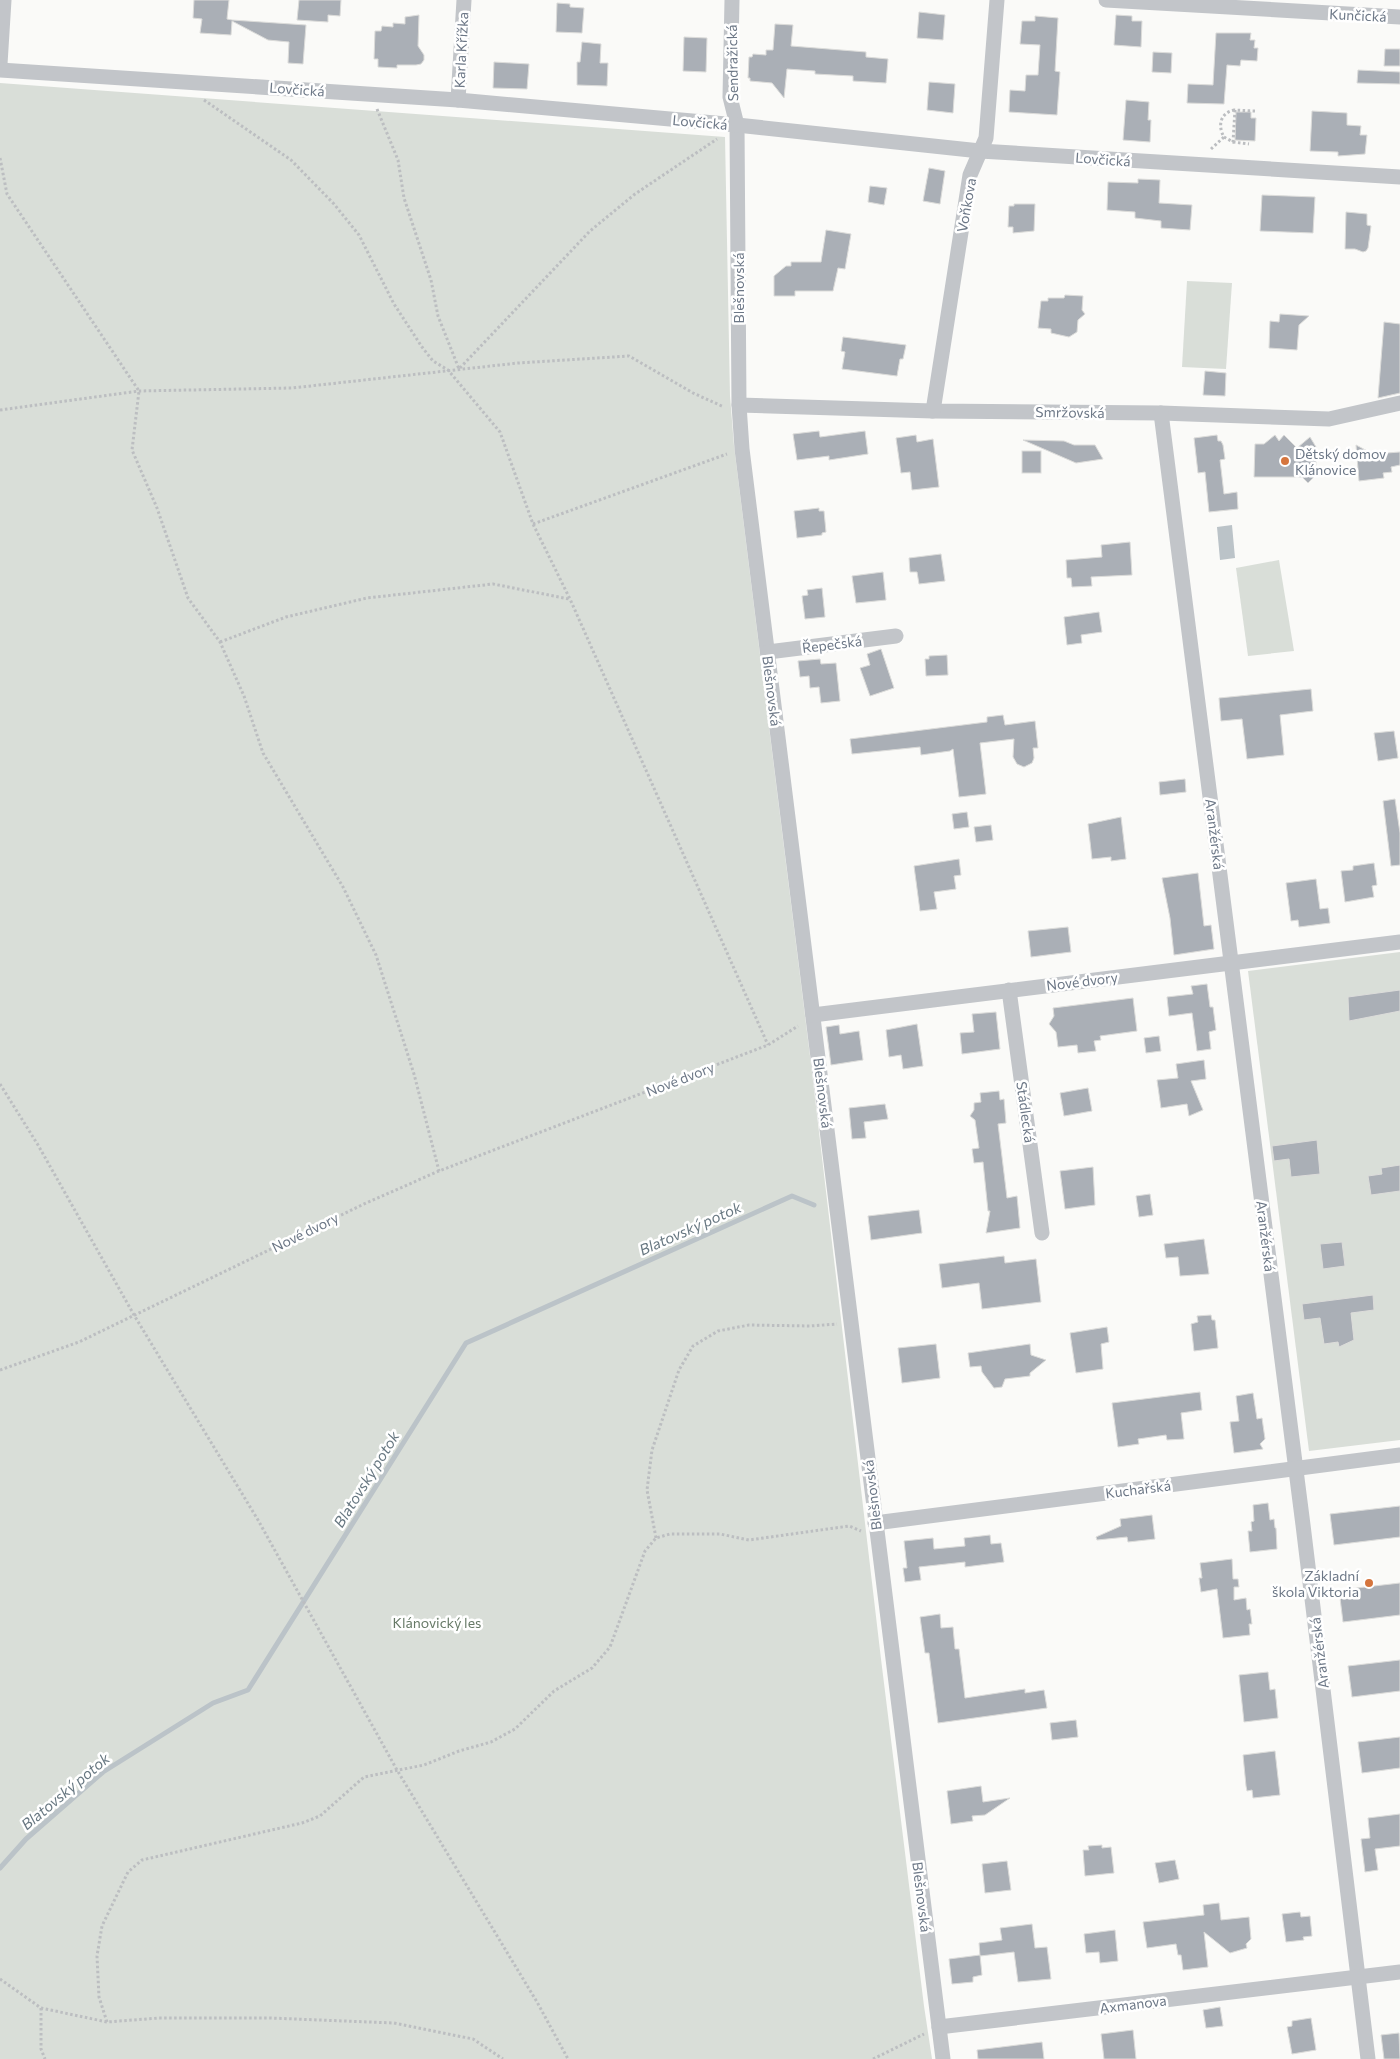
<svg xmlns="http://www.w3.org/2000/svg" width="1400" height="2059" font-family="Commissioner,sans-serif">
<rect width="100%" height="100%" fill="#fafaf8"/>
<g fill="#d9ded8">
<polygon points="0,83 725,137 730,396 734,446 811,1064 881,1659 924,2006 932,2059 0,2059"/>
<polygon points="1187,281 1232,283 1226,369 1182,367"/>
<polygon points="1279,560 1294,651 1248,656 1236,568"/>
<polygon points="1400,952 1400,1440 1309,1451 1248,971"/>
</g>
<polygon fill="#bbc3c8" points="1232,525 1235,558 1220,560 1217,527"/>
<g fill="none" stroke-linecap="round" stroke-linejoin="round">
<polyline stroke="#bbc3c8" stroke-width="5" points="0,1868 26,1839 103,1772 213,1703 248,1690 466,1343 792,1196 814,1205"/>
</g>
<g fill="#aaafb6" stroke="#dcdcda">
<polygon points="194,0 229,0 227,19 232,20 306,25 303,64 288,63 289,42 268,40 232,21 231,35 200,33 202,19 193,18"/>
<polygon points="299,0 341,0 340,16 328,15 328,22 297,20"/>
<polygon points="557,3 570,4 570,7 584,8 582,33 556,32"/>
<polygon points="919,12 945,15 943,40 917,38"/>
<polygon points="419,15 418,46 424,55 424,60 421,64 416,65 397,65 397,68 378,67 378,59 374,59 375,31 381,31 382,26 393,27 393,23 405,24 405,17"/>
<polygon points="1116,15 1132,16 1132,21 1142,21 1141,47 1114,45"/>
<polygon points="1035,16 1058,18 1055,71 1060,72 1057,115 1009,112 1010,90 1025,91 1026,75 1038,75 1040,45 1020,44 1022,21 1035,21"/>
<polygon points="775,24 793,25 791,46 866,52 866,57 888,59 886,83 853,81 853,76 815,74 815,71 787,69 784,98 772,83 750,81 750,78 748,78 749,57 752,57 753,54 766,55 766,50 773,50"/>
<polygon points="1216,33 1251,33 1250,40 1255,40 1254,48 1258,48 1257,61 1241,60 1240,66 1227,65 1224,104 1187,103 1188,84 1213,85"/>
<polygon points="684,37 707,38 706,72 683,71"/>
<polygon points="582,42 601,44 600,63 608,63 607,86 577,85 577,62 580,62"/>
<polygon points="1385,49 1400,49 1400,66 1384,66"/>
<polygon points="1153,52 1172,53 1171,73 1152,72"/>
<polygon points="494,62 529,64 527,89 493,88"/>
<polygon points="1358,70 1400,72 1400,84 1357,83"/>
<polygon points="929,82 955,84 953,113 927,110"/>
<polygon points="1126,100 1149,102 1148,120 1151,120 1150,142 1123,140"/>
<polygon points="1312,111 1347,113 1347,125 1361,126 1360,135 1367,135 1365,154 1338,156 1338,152 1310,151"/>
<polygon points="1236,112 1251,112 1251,118 1256,118 1255,141 1235,140"/>
<polygon points="929,168 945,171 940,204 923,201"/>
<polygon points="1138,179 1160,180 1159,203 1192,205 1190,230 1161,228 1161,221 1135,218 1135,212 1107,210 1108,182 1138,183"/>
<polygon points="870,186 887,188 884,205 868,202"/>
<polygon points="1262,195 1315,197 1313,233 1260,231"/>
<polygon points="1014,204 1035,204 1034,231 1013,233 1013,227 1008,227 1009,206 1014,206"/>
<polygon points="1346,212 1367,214 1367,225 1371,226 1368,248 1366,251 1363,252 1355,249 1345,249"/>
<polygon points="826,230 851,234 845,269 838,268 833,291 795,291 795,296 774,296 774,276 786,266 791,266 791,262 821,262"/>
<polygon points="1065,295 1083,296 1082,310 1085,314 1078,320 1077,332 1069,337 1051,333 1051,329 1038,328 1041,301 1048,301 1048,298 1064,298"/>
<polygon points="1280,314 1309,316 1299,325 1297,350 1269,348 1270,321 1279,322"/>
<polygon points="1384,322 1400,324 1400,393 1378,398"/>
<polygon points="843,337 906,345 903,359 900,359 897,376 842,369 845,352 841,351"/>
<polygon points="1205,371 1226,373 1225,396 1203,395"/>
<polygon points="819,431 820,437 865,431 868,454 829,460 829,456 797,460 793,434"/>
<polygon points="916,435 917,442 933,439 939,487 912,490 910,472 901,473 896,438"/>
<polygon points="1217,435 1218,441 1221,441 1223,445 1225,459 1220,460 1224,494 1237,492 1238,509 1209,512 1205,472 1198,473 1194,438"/>
<polygon points="1275,435 1279,441 1284,435 1297,448 1310,437 1316,447 1316,475 1308,483 1302,477 1254,477 1255,444 1264,444"/>
<polygon points="1023,440 1064,441 1074,445 1095,445 1103,459 1076,463"/>
<polygon points="1356,445 1373,454 1400,452 1400,465 1391,467 1392,472 1383,473 1384,478 1359,481"/>
<rect x="1022" y="451" width="19" height="22"/>
<polygon points="819,508 819,511 824,511 826,532 822,533 822,535 797,538 794,511"/>
<polygon points="1130,542 1132,575 1091,577 1092,586 1072,587 1071,578 1067,578 1066,560 1102,557 1101,545"/>
<polygon points="941,554 945,581 919,584 917,572 910,572 909,558"/>
<polygon points="883,572 886,600 856,603 852,576"/>
<polygon points="822,588 825,617 805,619 802,596 808,595 807,590"/>
<polygon points="1099,612 1102,632 1081,635 1082,643 1067,645 1064,617"/>
<polygon points="881,649 894,688 870,696 860,668 870,665 867,654"/>
<polygon points="947,655 948,675 926,676 925,659 929,659 929,656"/>
<polygon points="820,659 821,664 836,663 840,701 821,703 819,687 810,688 809,676 800,677 798,661"/>
<polygon points="1311,689 1313,711 1280,715 1284,755 1247,759 1242,719 1221,721 1219,698"/>
<polygon points="1003,715 1005,725 1035,721 1038,748 1033,748 1034,758 1032,763 1024,767 1017,764 1013,757 1014,739 980,743 986,794 959,797 953,749 950,751 921,755 920,747 852,754 850,739 987,722 987,717"/>
<polygon points="1394,731 1398,758 1378,761 1374,733"/>
<polygon points="1185,779 1186,792 1160,795 1159,782"/>
<polygon points="1395,799 1400,833 1400,865 1391,866 1383,801"/>
<polygon points="967,812 969,827 954,829 952,814"/>
<polygon points="1121,817 1126,859 1111,861 1111,857 1092,859 1088,824"/>
<polygon points="991,825 993,840 976,842 974,827"/>
<polygon points="959,859 961,875 954,876 956,889 934,892 937,909 920,911 914,866"/>
<polygon points="1374,863 1377,885 1372,886 1374,897 1345,902 1341,871 1353,870 1353,866"/>
<polygon points="1198,873 1204,926 1211,925 1214,949 1174,955 1170,918 1162,878"/>
<polygon points="1316,879 1320,909 1328,908 1330,923 1299,927 1298,920 1291,921 1286,883"/>
<polygon points="1068,927 1071,952 1031,957 1028,931"/>
<polygon points="1207,984 1210,1007 1213,1007 1216,1030 1209,1032 1211,1049 1197,1051 1192,1013 1169,1016 1167,997 1193,994 1191,986"/>
<polygon points="1400,990 1400,1011 1349,1021 1348,997"/>
<polygon points="1133,998 1137,1031 1100,1036 1101,1040 1094,1041 1096,1051 1078,1053 1077,1045 1058,1047 1056,1032 1049,1024 1054,1016 1053,1008"/>
<polygon points="996,1012 1000,1049 962,1054 960,1033 974,1032 972,1014"/>
<polygon points="917,1024 923,1066 903,1069 901,1055 889,1057 886,1030"/>
<polygon points="839,1025 840,1034 859,1031 863,1060 831,1065 826,1027"/>
<polygon points="1159,1036 1161,1051 1146,1053 1144,1038"/>
<polygon points="1204,1060 1206,1079 1191,1081 1203,1110 1189,1116 1187,1104 1161,1108 1157,1080 1178,1078 1176,1064"/>
<polygon points="1088,1088 1092,1111 1064,1116 1060,1093"/>
<polygon points="999,1091 1000,1100 1004,1099 1006,1123 998,1124 1007,1198 1017,1196 1020,1228 986,1233 990,1211 988,1211 983,1162 974,1163 972,1149 979,1148 975,1120 970,1116 974,1110 974,1103 981,1102 980,1093"/>
<polygon points="885,1104 888,1119 864,1122 866,1138 852,1139 849,1108"/>
<polygon points="1317,1140 1320,1174 1291,1177 1289,1159 1274,1161 1272,1146"/>
<polygon points="1400,1165 1400,1191 1371,1195 1368,1176 1382,1174 1381,1168"/>
<polygon points="1093,1167 1095,1205 1065,1209 1060,1171"/>
<polygon points="1150,1194 1153,1215 1139,1217 1136,1196"/>
<polygon points="919,1210 922,1233 871,1240 868,1216"/>
<polygon points="1204,1239 1209,1274 1180,1276 1178,1257 1166,1258 1164,1244"/>
<polygon points="1342,1242 1345,1266 1323,1269 1320,1244"/>
<polygon points="1004,1256 1005,1263 1036,1259 1041,1302 982,1309 979,1283 942,1288 939,1264"/>
<polygon points="1373,1295 1374,1310 1351,1313 1354,1340 1339,1347 1338,1342 1324,1344 1320,1318 1304,1320 1302,1304"/>
<polygon points="1211,1315 1212,1320 1215,1320 1218,1348 1194,1351 1191,1324 1198,1322 1197,1316"/>
<polygon points="1107,1327 1109,1342 1101,1344 1103,1369 1076,1373 1070,1333"/>
<polygon points="936,1344 940,1378 902,1383 898,1348"/>
<polygon points="1030,1344 1031,1355 1046,1360 1030,1373 1030,1376 1005,1379 1002,1387 994,1388 982,1372 981,1366 970,1367 968,1353"/>
<polygon points="1200,1392 1202,1410 1181,1413 1184,1439 1167,1440 1166,1435 1138,1439 1139,1444 1118,1447 1112,1403"/>
<polygon points="1253,1393 1257,1419 1262,1418 1265,1439 1260,1444 1263,1449 1234,1453 1230,1422 1239,1421 1236,1396"/>
<polygon points="1268,1503 1270,1520 1274,1519 1275,1528 1276,1528 1277,1549 1250,1552 1248,1531 1252,1531 1251,1522 1254,1521 1253,1505"/>
<polygon points="1400,1506 1400,1537 1334,1545 1330,1514"/>
<polygon points="1152,1515 1155,1539 1128,1542 1127,1537 1097,1540 1096,1537 1121,1526 1120,1519"/>
<polygon points="990,1535 991,1544 1001,1543 1004,1562 965,1567 965,1562 919,1567 921,1580 905,1582 903,1568 907,1568 904,1541 933,1538 934,1549 965,1546 964,1538"/>
<polygon points="1232,1559 1233,1579 1238,1579 1239,1587 1234,1587 1234,1600 1246,1598 1247,1610 1250,1609 1252,1624 1249,1624 1250,1635 1223,1638 1217,1589 1201,1592 1199,1578 1202,1578 1200,1563"/>
<polygon points="1400,1583 1400,1615 1343,1622 1339,1590"/>
<polygon points="940,1614 941,1628 953,1627 955,1649 959,1649 965,1698 1025,1689 1025,1693 1044,1690 1047,1708 938,1723 929,1653 925,1653 920,1617"/>
<polygon points="1400,1660 1400,1691 1352,1697 1348,1666"/>
<polygon points="1268,1672 1270,1690 1275,1689 1278,1718 1244,1722 1239,1675"/>
<polygon points="1076,1720 1078,1737 1052,1740 1050,1723"/>
<polygon points="1400,1737 1400,1768 1362,1773 1358,1742"/>
<polygon points="1275,1751 1280,1795 1253,1798 1252,1790 1247,1791 1246,1786 1243,1755"/>
<polygon points="981,1786 983,1802 1010,1798 985,1815 972,1816 973,1821 951,1824 947,1791"/>
<polygon points="1400,1814 1400,1846 1375,1849 1378,1870 1365,1872 1361,1839 1370,1838 1368,1818"/>
<polygon points="1102,1845 1102,1848 1111,1847 1114,1873 1085,1876 1083,1850 1089,1850 1088,1846"/>
<polygon points="1175,1860 1179,1879 1159,1883 1155,1863"/>
<polygon points="1007,1861 1011,1890 985,1893 982,1864"/>
<polygon points="1219,1903 1221,1920 1249,1917 1251,1939 1246,1944 1247,1948 1230,1953 1204,1932 1208,1967 1183,1970 1181,1955 1178,1955 1176,1944 1147,1948 1143,1922 1204,1915 1203,1905"/>
<polygon points="1300,1912 1301,1917 1310,1916 1312,1936 1303,1937 1304,1940 1286,1942 1282,1914"/>
<polygon points="1032,1924 1035,1948 1047,1947 1051,1979 1018,1982 1014,1952 980,1956 979,1943 1002,1940 1000,1928"/>
<polygon points="1115,1930 1118,1961 1100,1963 1099,1952 1086,1953 1084,1934"/>
<polygon points="980,1955 982,1975 973,1977 973,1982 952,1984 949,1959"/>
<polygon points="1220,2007 1223,2026 1206,2028 1203,2010"/>
<polygon points="1311,2018 1316,2050 1292,2054 1287,2027 1292,2026 1292,2021"/>
<polygon points="1133,2030 1136,2059 1104,2059 1101,2034"/>
<polygon points="1399,2033 1400,2059 1384,2059 1381,2035"/>
<polygon points="1042,2042 1044,2059 978,2059 977,2050"/>
</g>
<g fill="none" stroke-linecap="round" stroke-linejoin="round">
<g stroke="#bcbec1" stroke-width="3" stroke-dasharray="2.5 2.5" stroke-linecap="butt">
<polyline points="204,100 291,160 334,204 359,235 394,304 422,347 433,361 448,370 500,432 533,524 570,599 768,1045"/>
<polyline points="377,109 398,160 404,198 431,280 438,316 459,369 590,231 635,194 717,139"/>
<polyline points="1224,137 1233,142 1235,110 1255,111"/>
<polyline points="1233,142 1249,144"/>
<path d="M 1211,149 L 1224,137 C 1217,125 1221,112 1235,110"/>
<polyline points="0,158 7,194 139,391 132,450 157,508 188,598 220,642 244,696 263,753 343,887 376,955 414,1074 439,1171"/>
<polyline points="0,410 139,391 292,388 518,363 629,356 693,393 724,407"/>
<polyline points="533,524 727,454"/>
<polyline points="220,642 286,617 367,598 493,584 569,599"/>
<polyline points="0,1084 38,1145 134,1315 258,1520 397,1770 537,2002 568,2059"/>
<polyline points="0,1370 79,1342 366,1203 439,1171 768,1045 798,1026"/>
<polyline points="656,1538 647,1490 652,1450 679,1370 693,1346 718,1331 749,1325 810,1326 837,1324"/>
<polyline points="0,1979 41,2008 107,2022 159,2018 270,2018 394,2023 473,2039 503,2059"/>
<polyline points="41,2008 41,2049 45,2059"/>
<polyline points="107,2022 99,1997 97,1956 102,1926 128,1872 142,1860 302,1823 320,1816 364,1777 424,1765 459,1751 491,1742 515,1729 554,1691 592,1668 610,1647 645,1551 656,1538 670,1534 720,1534 749,1540 849,1526 861,1531"/>
<polyline points="873,2059 924,2034"/>
</g>
<g stroke="#c2c5c9" stroke-width="15">
<polyline points="732,0 730,97 737,125 739,405 742,449 943,2059"/>
<polyline points="1106,0 1400,17"/>
<polyline points="0,64 4,0"/>
<polyline points="0,70 458,100 737,125 980,151 1400,177"/>
<polyline points="458,100 464,0"/>
<polyline points="739,405 933,411 1161,413 1329,419 1400,403"/>
<polyline points="933,411 970,175 986,138 997,0"/>
<polyline points="1161,413 1303,1525 1368,2059"/>
<polyline points="768,652 896,636"/>
<polyline points="1009,990 1042,1233"/>
<polyline points="813,1015 1400,942"/>
<polyline points="875,1523 1400,1455"/>
<polyline points="939,2027 1400,1972"/>
</g>
</g>
<g fill="#d5753d" stroke="#fff" stroke-width="2">
<circle cx="1285" cy="461" r="5"/>
<circle cx="1369" cy="1583" r="5"/>
</g>
<g text-anchor="middle" dominant-baseline="central" stroke-width="5" stroke-linejoin="round" paint-order="stroke">
<g font-size="14" fill="#6c7786" stroke="#fff">
<text transform="translate(1358 15) rotate(3)">Kunčická</text>
<text transform="translate(461 50) rotate(-87)">Karla Křížka</text>
<text transform="translate(732 63) rotate(-91)">Sendražická</text>
<text transform="translate(297 89) rotate(4)">Lovčická</text>
<text transform="translate(700 122) rotate(5)">Lovčická</text>
<text transform="translate(1103 159) rotate(4)">Lovčická</text>
<text transform="translate(966 205) rotate(-80)">Voňkova</text>
<text transform="translate(738 288) rotate(-90)">Blešnovská</text>
<text transform="translate(1070 412) rotate(1)">Smržovská</text>
<text transform="translate(832 644) rotate(-7)">Řepečská</text>
<text transform="translate(772 691) rotate(83)">Blešnovská</text>
<text transform="translate(1215 834) rotate(83)">Aranžérská</text>
<text transform="translate(1082 981) rotate(-7)">Nové dvory</text>
<text transform="translate(680 1079) rotate(-21)">Nové dvory</text>
<text transform="translate(823 1093) rotate(83)">Blešnovská</text>
<text transform="translate(1026 1112) rotate(82)">Stádlecká</text>
<text transform="translate(305 1232) rotate(-26)">Nové dvory</text>
<text transform="translate(1266 1236) rotate(83)">Aranžérská</text>
<text transform="translate(1138 1489) rotate(-7)">Kuchařská</text>
<text transform="translate(872 1495) rotate(-97)">Blešnovská</text>
<text transform="translate(1319 1653) rotate(-97)">Aranžérská</text>
<text transform="translate(922 1897) rotate(83)">Blešnovská</text>
<text transform="translate(1133 2004) rotate(-7)">Axmanova</text>
</g>
<g font-size="14" fill="#6c7786" stroke="#fff" text-anchor="start">
<text x="1295" y="453">Dětský domov<tspan x="1295" dy="16">Klánovice</tspan></text>
<text x="1359" y="1575" text-anchor="end">Základní<tspan x="1359" dy="16">škola Viktoria</tspan></text>
</g>
<g font-size="14" fill="#667966" stroke="#fff">
<text x="437" y="1622">Klánovický les</text>
</g>
<g font-size="15" font-style="italic" fill="#677781" stroke="#fff">
<text transform="translate(690 1228) rotate(-24)">Blatovský potok</text>
<text transform="translate(366 1479) rotate(-58)">Blatovský potok</text>
<text transform="translate(65 1791) rotate(-40)">Blatovský potok</text>
</g>
</g>
</svg>
